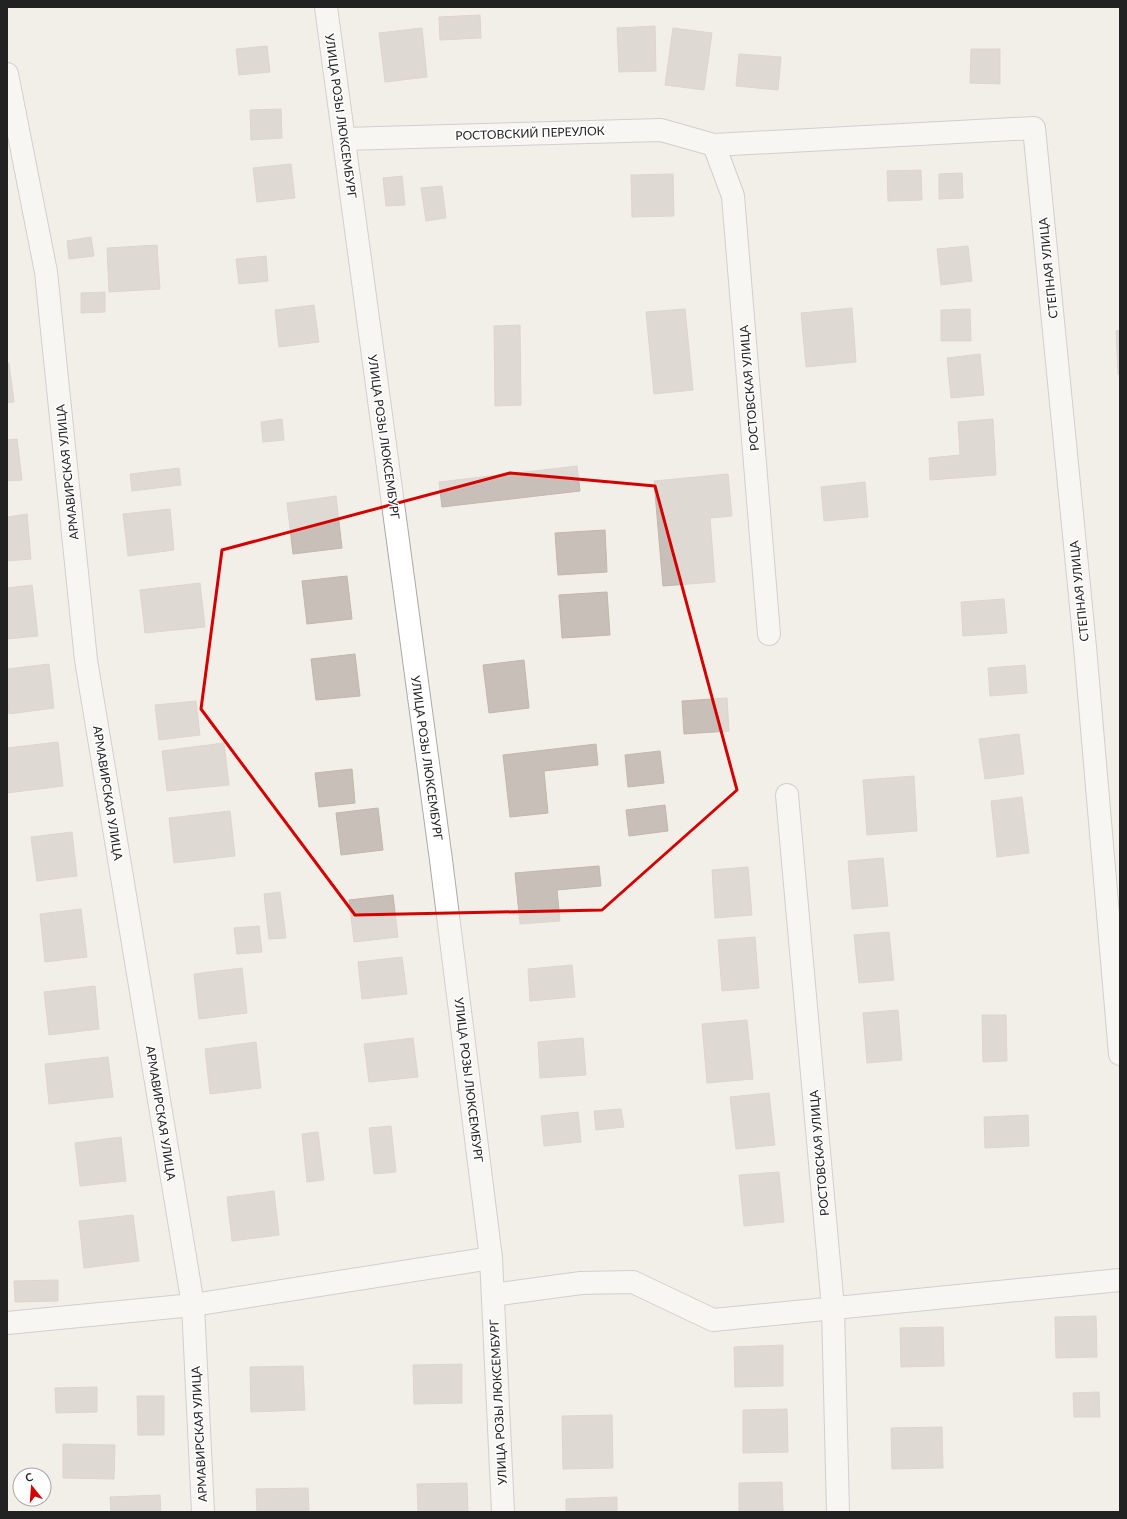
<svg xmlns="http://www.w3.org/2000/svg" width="1127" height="1519" font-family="Lato,sans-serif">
<rect width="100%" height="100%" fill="#f2efe9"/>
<g fill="#c7bfb8" stroke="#c4b6ab">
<polygon points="480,15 481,38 440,40 439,17"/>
<polygon points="655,26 656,71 619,72 617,28"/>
<polygon points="422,28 427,77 385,82 379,33"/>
<polygon points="673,28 712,33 704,90 665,85"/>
<polygon points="267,46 270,72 239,75 236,49"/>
<polygon points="971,49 1000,49 1000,84 970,83"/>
<polygon points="739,54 781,57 778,90 736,86"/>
<polygon points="281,109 282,138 251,140 250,110"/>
<polygon points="291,164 295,198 257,202 253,168"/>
<polygon points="921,170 922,200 888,201 887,171"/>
<polygon points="962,173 963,198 939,199 939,174"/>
<polygon points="673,174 674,216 632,217 631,175"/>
<polygon points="402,176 405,205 386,206 383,178"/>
<polygon points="442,186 446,218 426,221 421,188"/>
<polygon points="91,237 94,256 69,259 67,241"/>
<polygon points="157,245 160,289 109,292 107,248"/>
<polygon points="968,246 972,281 941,285 937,249"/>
<polygon points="266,256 268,281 239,284 236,259"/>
<polygon points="105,292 105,312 81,313 81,293"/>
<polygon points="314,305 319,342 279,347 275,310"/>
<polygon points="852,308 856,362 806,367 801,313"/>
<polygon points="685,309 693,390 654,394 646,312"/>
<polygon points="970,309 971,341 941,341 941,310"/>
<polygon points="520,325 521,405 495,406 494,326"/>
<polygon points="1120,330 1120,374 1118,374 1116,331"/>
<polygon points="980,354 984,395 951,398 947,358"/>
<polygon points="7,363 9,363 14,402 7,403"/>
<polygon points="282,419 284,440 263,442 261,422"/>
<polygon points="993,419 996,475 930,480 929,458 960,455 958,422"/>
<polygon points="17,439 22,480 7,481 7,440"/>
<polygon points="577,466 580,491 442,507 439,482"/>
<polygon points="179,468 181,485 132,491 130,474"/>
<polygon points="728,474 732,516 710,518 715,582 663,586 654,481"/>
<polygon points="865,482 868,517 824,521 821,487"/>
<polygon points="336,496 342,548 293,554 287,503"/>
<polygon points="170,509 174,550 128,556 123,514"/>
<polygon points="27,514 31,559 7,561 7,517"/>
<polygon points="605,530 607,572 558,575 555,533"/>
<polygon points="347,576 352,619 307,624 302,581"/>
<polygon points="200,583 205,627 145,633 140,590"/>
<polygon points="32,585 38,636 7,639 7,588"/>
<polygon points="607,592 610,635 562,638 559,595"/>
<polygon points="1004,599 1007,633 963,636 961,602"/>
<polygon points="355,654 360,696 316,700 311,659"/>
<polygon points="524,660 529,708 489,713 483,665"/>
<polygon points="49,664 54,708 9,714 7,699 7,669"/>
<polygon points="1025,665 1027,693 990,696 988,668"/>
<polygon points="727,698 729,731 684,734 682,701"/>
<polygon points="196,701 200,735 159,740 155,705"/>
<polygon points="1019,734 1024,774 985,779 979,739"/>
<polygon points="58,742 63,786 7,793 7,748"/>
<polygon points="224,743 229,785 167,791 162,751"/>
<polygon points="596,744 598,765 544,771 548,813 510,817 503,755"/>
<polygon points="660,751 664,783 628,787 625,755"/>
<polygon points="352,769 355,803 319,807 315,773"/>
<polygon points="914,776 917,831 867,835 863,780"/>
<polygon points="1022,797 1029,853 997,857 991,801"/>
<polygon points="665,805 668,831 629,836 626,810"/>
<polygon points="378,808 383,850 341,855 336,813"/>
<polygon points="230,811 235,856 174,863 169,818"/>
<polygon points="72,832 77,876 37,881 31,837"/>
<polygon points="883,858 888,906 852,909 848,861"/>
<polygon points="599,866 601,886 557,890 560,921 520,924 515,873"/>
<polygon points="748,867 752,915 715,918 712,870"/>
<polygon points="280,892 286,938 269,939 264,894"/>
<polygon points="393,895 398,937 354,942 349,900"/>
<polygon points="81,909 87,957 45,962 40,914"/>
<polygon points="259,926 262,952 237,954 234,928"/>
<polygon points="889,932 894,980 859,983 854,935"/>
<polygon points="755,937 759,988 722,991 718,940"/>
<polygon points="402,957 407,994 362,999 358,962"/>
<polygon points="572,965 575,997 530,1001 528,969"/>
<polygon points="242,968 247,1013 199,1019 194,974"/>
<polygon points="95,986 99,1029 49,1035 44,992"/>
<polygon points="898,1010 902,1060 867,1063 863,1013"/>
<polygon points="982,1015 1006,1015 1007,1061 983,1062"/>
<polygon points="747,1020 753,1079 707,1083 702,1024"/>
<polygon points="413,1038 418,1077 369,1082 364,1044"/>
<polygon points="583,1038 586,1075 540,1078 538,1042"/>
<polygon points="256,1042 261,1088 210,1094 205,1049"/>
<polygon points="108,1057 113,1097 49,1104 45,1064"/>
<polygon points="769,1093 775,1145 736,1149 730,1097"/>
<polygon points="621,1109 624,1127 596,1130 594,1111"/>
<polygon points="578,1112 581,1142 544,1146 541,1116"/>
<polygon points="1028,1115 1029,1146 985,1148 984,1117"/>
<polygon points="391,1126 396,1172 374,1174 369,1128"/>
<polygon points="318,1132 324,1180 307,1182 302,1134"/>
<polygon points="121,1137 126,1181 80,1186 75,1143"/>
<polygon points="779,1172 784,1222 744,1226 739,1175"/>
<polygon points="274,1191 279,1235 232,1241 227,1197"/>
<polygon points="133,1215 139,1261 84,1268 79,1221"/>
<polygon points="58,1280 58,1301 15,1302 14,1281"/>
<polygon points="1096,1316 1097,1357 1056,1358 1055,1317"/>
<polygon points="943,1327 944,1366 901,1367 900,1328"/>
<polygon points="783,1345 783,1386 735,1387 734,1347"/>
<polygon points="462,1364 462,1403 414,1404 413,1365"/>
<polygon points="303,1366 305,1410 251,1412 250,1367"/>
<polygon points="97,1387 97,1412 56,1413 55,1388"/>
<polygon points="1099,1392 1100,1417 1074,1417 1073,1393"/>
<polygon points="137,1396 164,1396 164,1435 138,1435"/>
<polygon points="787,1409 788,1452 743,1453 743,1410"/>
<polygon points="612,1415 613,1468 563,1469 562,1416"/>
<polygon points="942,1427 943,1468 892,1469 891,1428"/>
<polygon points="63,1444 115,1445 114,1479 63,1478"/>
<polygon points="782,1482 783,1512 739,1512 739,1483"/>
<polygon points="467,1483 468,1512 418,1512 417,1484"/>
<polygon points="308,1488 309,1512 257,1512 256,1489"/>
<polygon points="160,1495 161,1512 111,1512 110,1497"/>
<polygon points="617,1497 617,1512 566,1512 566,1499"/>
</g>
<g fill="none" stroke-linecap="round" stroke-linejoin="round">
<defs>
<g id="minor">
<polyline points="326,7 441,860 491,1258 503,1512"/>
<polyline points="7,74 46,272 86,660 193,1305 203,1512"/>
<polyline points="344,139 661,130 714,145 1034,128 1085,647 1120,1054"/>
<polyline points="714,145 733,196 769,634"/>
<polyline points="787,795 833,1308 838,1512"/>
<polyline points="493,1295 581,1283 633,1282 713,1320 1120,1280"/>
<polyline points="7,1323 193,1305 491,1258"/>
</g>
</defs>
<use href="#minor" stroke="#a9a9a9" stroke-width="24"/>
<use href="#minor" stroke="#fff" stroke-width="22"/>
</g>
<path d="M0 0H1127V1519H0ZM 510,473 L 655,486 L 737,790 L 602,910 L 355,915 L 201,709 L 222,550 Z" fill="#f2efe9" fill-opacity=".55" fill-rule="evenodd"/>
<path fill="none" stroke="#d40000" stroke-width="3" stroke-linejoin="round" d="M 510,473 L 655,486 L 737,790 L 602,910 L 355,915 L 201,709 L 222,550 Z"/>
<g text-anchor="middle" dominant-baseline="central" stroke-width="3" stroke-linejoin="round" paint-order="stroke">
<g font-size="12" fill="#222" stroke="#fff">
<text transform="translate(341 116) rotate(82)">УЛИЦА РОЗЫ ЛЮКСЕМБУРГ</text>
<text transform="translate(530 133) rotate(-2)">РОСТОВСКИЙ ПЕРЕУЛОК</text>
<text transform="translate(1048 268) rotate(-96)">СТЕПНАЯ УЛИЦА</text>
<text transform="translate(749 388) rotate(-95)">РОСТОВСКАЯ УЛИЦА</text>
<text transform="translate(384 437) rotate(82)">УЛИЦА РОЗЫ ЛЮКСЕМБУРГ</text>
<text transform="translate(67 472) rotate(-96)">АРМАВИРСКАЯ УЛИЦА</text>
<text transform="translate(1079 591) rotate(-96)">СТЕПНАЯ УЛИЦА</text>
<text transform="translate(427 758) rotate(82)">УЛИЦА РОЗЫ ЛЮКСЕМБУРГ</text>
<text transform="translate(108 793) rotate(81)">АРМАВИРСКАЯ УЛИЦА</text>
<text transform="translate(469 1080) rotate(83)">УЛИЦА РОЗЫ ЛЮКСЕМБУРГ</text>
<text transform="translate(161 1113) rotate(81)">АРМАВИРСКАЯ УЛИЦА</text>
<text transform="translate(819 1153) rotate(-95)">РОСТОВСКАЯ УЛИЦА</text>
<text transform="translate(498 1402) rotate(-93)">УЛИЦА РОЗЫ ЛЮКСЕМБУРГ</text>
<text transform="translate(199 1434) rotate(-93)">АРМАВИРСКАЯ УЛИЦА</text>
</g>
</g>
<rect width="1127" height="1519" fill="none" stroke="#222222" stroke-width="16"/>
<g transform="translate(32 1487) rotate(343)"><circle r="19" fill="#ffffff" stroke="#a7a7a7"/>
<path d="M0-3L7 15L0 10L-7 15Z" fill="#d40000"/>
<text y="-6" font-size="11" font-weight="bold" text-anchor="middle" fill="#222222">С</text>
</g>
</svg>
